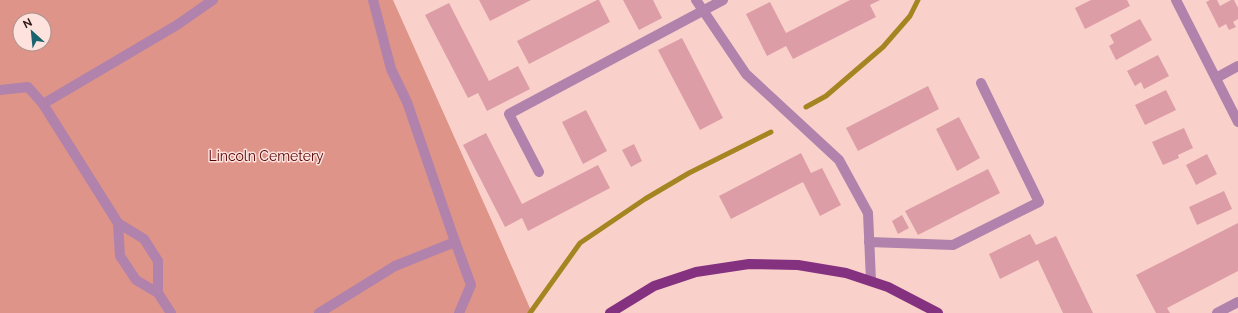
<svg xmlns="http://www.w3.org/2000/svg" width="1238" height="313" font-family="Raleway,sans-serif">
<rect width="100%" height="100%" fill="#f9d1ca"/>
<path fill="#de9489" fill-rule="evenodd" d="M 0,0 L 393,0 L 495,228 L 532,313 L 0,313 ZM 20,20 L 44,20 L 44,44 L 20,44 Z"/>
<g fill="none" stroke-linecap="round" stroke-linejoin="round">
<g stroke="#a58521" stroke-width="5">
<polyline points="806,107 826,96 883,47 910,16 918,0"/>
<polyline points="530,313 580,243 645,199 689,173 771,132"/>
</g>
</g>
<g fill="#dc9da6">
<polygon points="479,0 531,0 490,21"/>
<polygon points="597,0 599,0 610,22 529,64 517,41"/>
<polygon points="623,0 653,0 662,18 639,30"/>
<polygon points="850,0 880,0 870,5 876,17 793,59 786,46 767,56 746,14 770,2 786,33"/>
<polygon points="1091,0 1127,0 1130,6 1085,29 1075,8"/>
<polygon points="1210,0 1217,0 1220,6 1231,0 1234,0 1238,8 1238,19 1233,22 1236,27 1229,30 1226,24 1219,28 1206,2"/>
<polygon points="449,3 489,81 518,66 530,89 487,111 478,93 468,98 425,15"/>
<polygon points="1140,19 1152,40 1116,60 1109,46 1114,43 1110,35"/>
<polygon points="682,38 723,118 700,130 658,50"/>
<polygon points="1158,55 1169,76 1144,89 1141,82 1135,86 1127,71"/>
<polygon points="928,86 939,109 858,151 846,128"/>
<polygon points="1166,90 1176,110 1145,125 1135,105"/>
<polygon points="586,110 607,151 583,164 562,122"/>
<polygon points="959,117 980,158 957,171 936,129"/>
<polygon points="1184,128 1193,148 1178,155 1179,158 1163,165 1152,142"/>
<polygon points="486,133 522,204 598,165 610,188 528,231 522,218 505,227 463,145"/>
<polygon points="634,144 642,161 631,167 622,150"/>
<polygon points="801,153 811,173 822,168 841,205 820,216 803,182 731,219 719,196"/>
<polygon points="1207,154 1217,174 1196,185 1186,165"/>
<polygon points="988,169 1000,193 918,235 905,211"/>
<polygon points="1224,191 1232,209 1197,225 1189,207"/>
<polygon points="902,215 909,228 898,234 892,221"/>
<polygon points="1238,223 1238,271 1167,308 1170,313 1156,313 1136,275"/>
<polygon points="1030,234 1036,245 1056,236 1093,313 1063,313 1038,260 1000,279 989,254"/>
</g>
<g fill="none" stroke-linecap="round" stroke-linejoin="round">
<g stroke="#b082ac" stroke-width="10">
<polyline points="373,0 391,69 407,102 452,233 471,285 459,313"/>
<polyline points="696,0 746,74 839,160 868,213 871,281"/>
<polyline points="1176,0 1238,122"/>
<polyline points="1216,78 1238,66"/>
<polyline points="0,90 28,87 43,104 177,25 213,0"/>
<polyline points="43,104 118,223 120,256 136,280 158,293 171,313"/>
<polyline points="539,172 509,114 723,0"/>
<polyline points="118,223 144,239 158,261 158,293"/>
<polyline points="869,242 953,245 1039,202 981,83"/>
<polyline points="319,313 395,266 455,242"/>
<polyline points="1217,313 1238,302"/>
</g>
<polyline stroke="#843180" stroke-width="10" points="610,313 654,286 696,272 749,264 798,265 846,273 888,287 938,313"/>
</g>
<g text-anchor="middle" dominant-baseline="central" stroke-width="3" stroke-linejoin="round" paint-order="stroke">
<g font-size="14" fill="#500" stroke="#fde2dd">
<text x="266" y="156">Lincoln Cemetery</text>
</g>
</g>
<g transform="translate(32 32) rotate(333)"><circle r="19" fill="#fde2dd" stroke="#ab928d"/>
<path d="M0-3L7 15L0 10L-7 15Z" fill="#19646f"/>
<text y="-6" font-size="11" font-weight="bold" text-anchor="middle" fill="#301915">N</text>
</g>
</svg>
